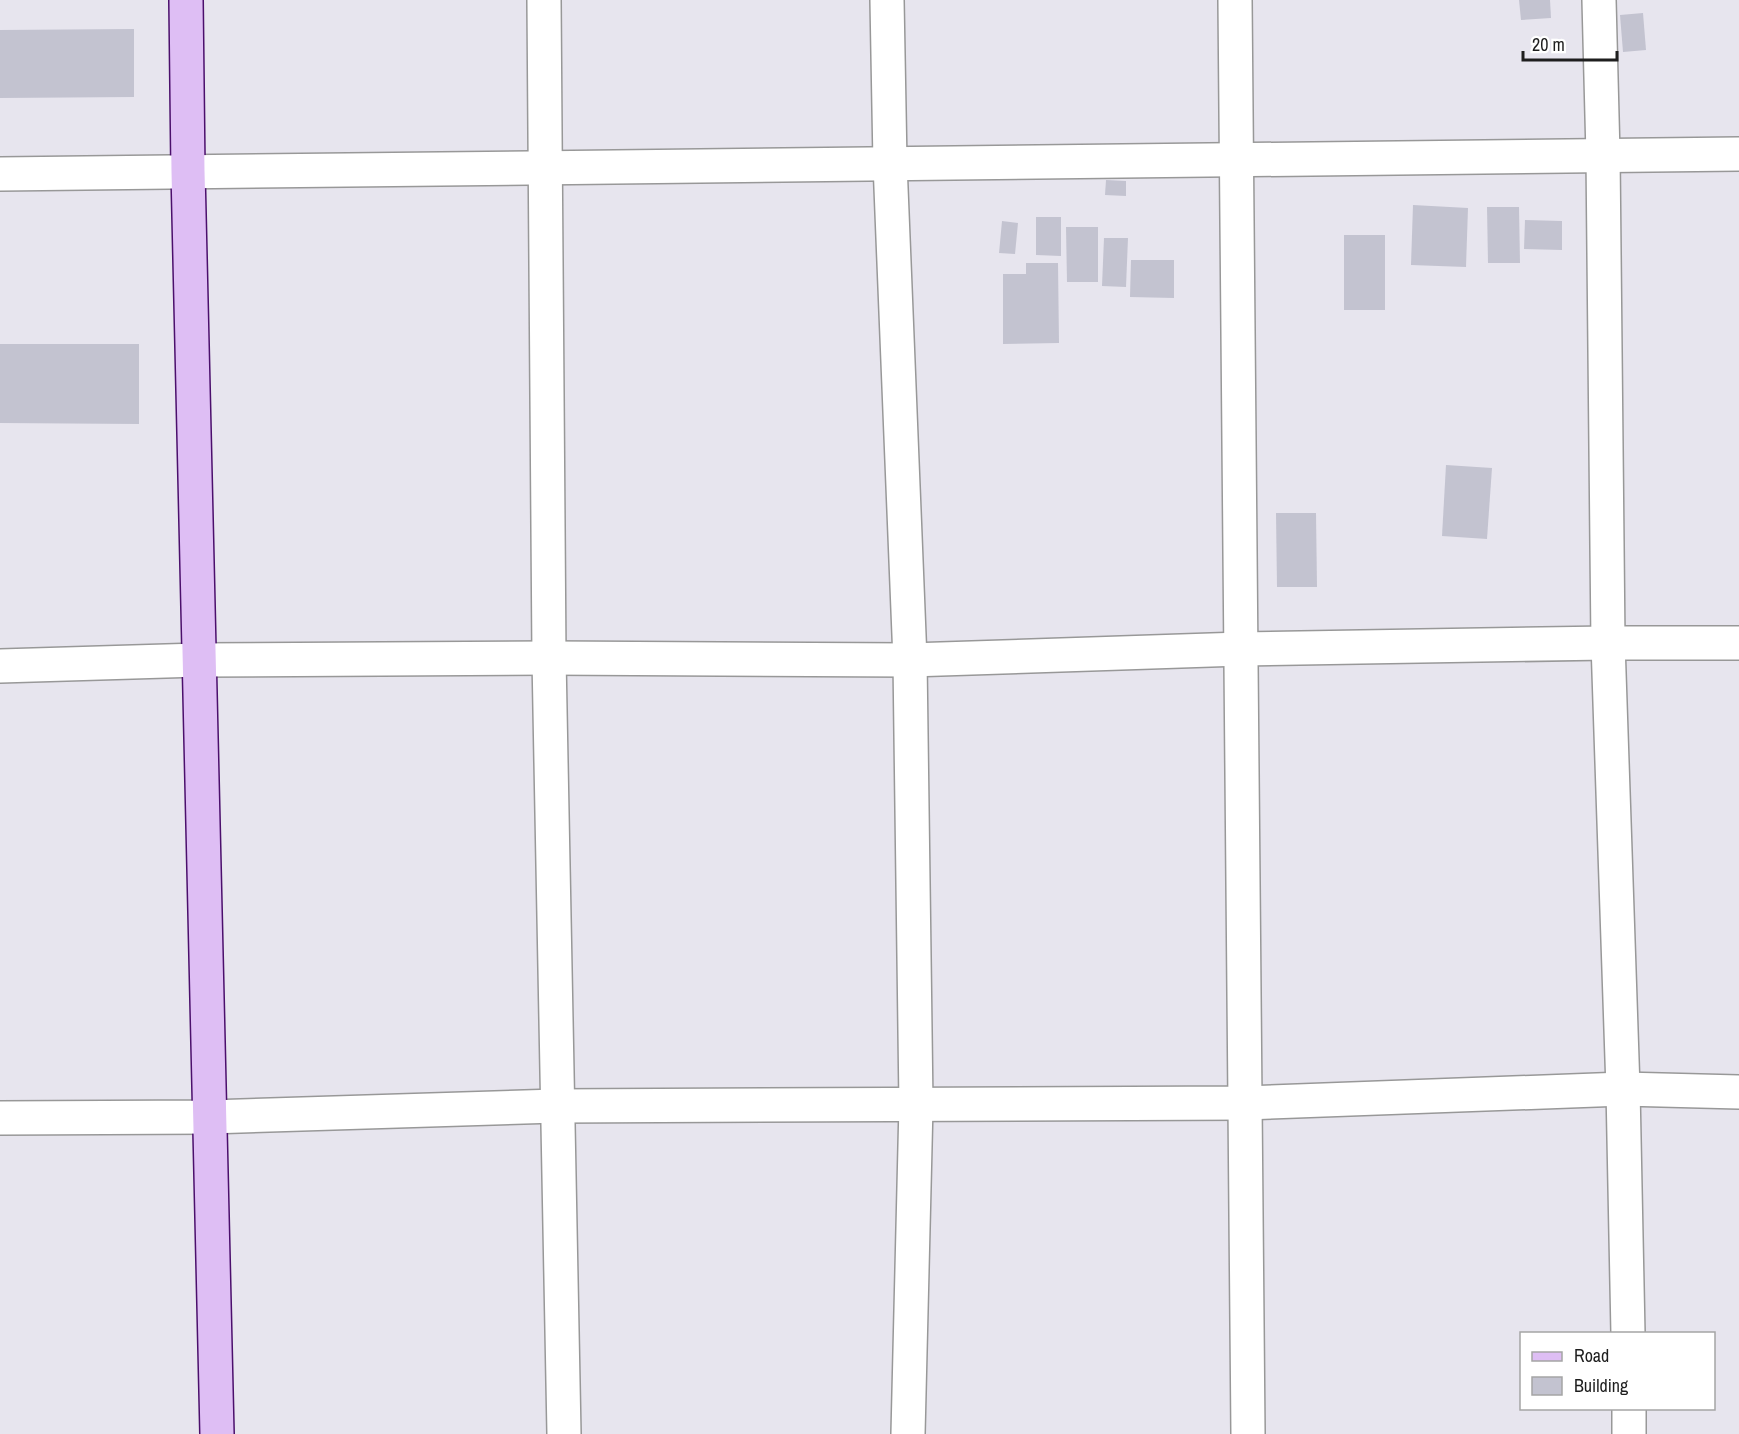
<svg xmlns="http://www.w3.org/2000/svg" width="1739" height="1434" font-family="'Archivo Narrow',sans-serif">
<rect width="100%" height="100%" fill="#e7e5ee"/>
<g fill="#c3c3d0">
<polygon points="1519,0 1550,0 1551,18 1521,20"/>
<polygon points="1643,13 1646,50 1623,52 1620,15"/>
<polygon points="134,29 134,97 0,98 0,30"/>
<polygon points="1106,180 1126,181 1126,196 1105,195"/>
<polygon points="1413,205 1468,208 1466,267 1411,265"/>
<polygon points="1487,207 1519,207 1520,263 1488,263"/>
<polygon points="1036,217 1061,217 1061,256 1036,255"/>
<polygon points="1525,220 1562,221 1562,250 1524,249"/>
<polygon points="1002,221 1018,223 1015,254 999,253"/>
<polygon points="1066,227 1098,227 1098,282 1067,282"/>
<rect x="1344" y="235" width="41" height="75"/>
<polygon points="1104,238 1128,238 1126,287 1102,286"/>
<polygon points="1131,260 1174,260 1174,298 1130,297"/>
<polygon points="1026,263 1058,263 1059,343 1003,344 1003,274 1026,274"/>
<polygon points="0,344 139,344 139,424 0,423"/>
<polygon points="1446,465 1492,468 1487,539 1442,536"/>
<polygon points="1276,513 1316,513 1317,587 1277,587"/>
</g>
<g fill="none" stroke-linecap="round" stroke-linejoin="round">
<defs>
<g id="street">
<polyline points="544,0 549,658 564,1434"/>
<polyline points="887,0 890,163 910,660 916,1105 908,1434"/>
<polyline points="1235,0 1248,1434"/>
<polyline points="1599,0 1603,155 1608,643 1623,1089 1628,1334"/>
<polyline points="0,174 1739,154"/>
<polyline points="0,666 199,660 549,658 910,660 1241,649 1608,643 1739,643"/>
<polyline points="0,1118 210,1117 556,1106 1245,1103 1623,1089 1739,1092"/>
<polyline points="1629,1408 1629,1434"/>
</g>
<polyline id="secondary" points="186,0 188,171 217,1434"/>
</defs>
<use href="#street" stroke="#989898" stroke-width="36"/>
<use href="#secondary" stroke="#4b0f6c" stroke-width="36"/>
<use href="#street" stroke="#fff" stroke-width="33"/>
<use href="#secondary" stroke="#debef4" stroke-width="33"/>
</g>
<rect x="1520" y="1332" width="195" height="78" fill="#ffffff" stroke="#a5a5a5" stroke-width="1.5"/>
<rect x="1532" y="1352" width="30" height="9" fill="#debef4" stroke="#a5a5a5" stroke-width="1.5"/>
<text x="1574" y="1362" font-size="18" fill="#1e1e1e">Road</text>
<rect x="1532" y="1377" width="30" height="18" fill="#c3c3d0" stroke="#a5a5a5" stroke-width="1.5"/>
<text x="1574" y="1392" font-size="18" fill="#1e1e1e">Building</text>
<path d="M1523 51v9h94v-9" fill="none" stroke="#1e1e1e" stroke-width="3"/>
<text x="1532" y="51" font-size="18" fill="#1e1e1e" stroke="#ffffff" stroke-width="4.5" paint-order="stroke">20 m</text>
</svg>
